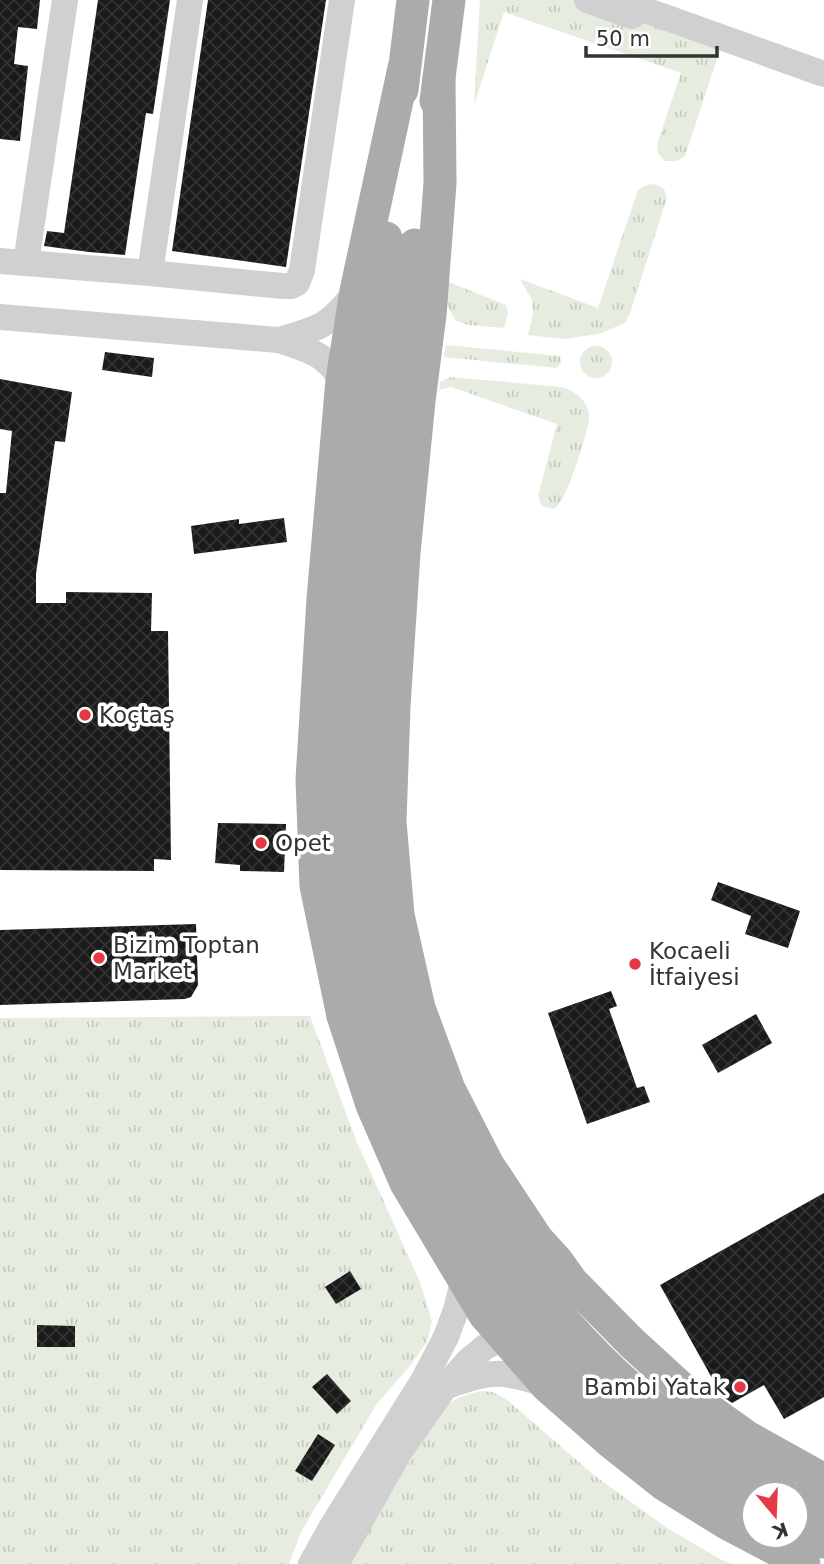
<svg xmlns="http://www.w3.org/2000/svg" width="824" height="1564" font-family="'DejaVu Sans',sans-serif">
<defs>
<pattern id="grass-tufts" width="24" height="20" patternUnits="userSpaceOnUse" patternTransform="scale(1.75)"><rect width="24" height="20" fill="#e6ecdf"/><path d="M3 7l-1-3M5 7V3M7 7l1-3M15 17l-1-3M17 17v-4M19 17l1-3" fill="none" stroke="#c6cbc0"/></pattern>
<pattern id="building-cross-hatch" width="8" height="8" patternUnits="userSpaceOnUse" patternTransform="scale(1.75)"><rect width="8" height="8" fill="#1a1a1a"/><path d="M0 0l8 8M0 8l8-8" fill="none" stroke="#333"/></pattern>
</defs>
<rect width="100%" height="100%" fill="#fff"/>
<g fill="url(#grass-tufts)">
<polygon points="480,0 617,0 724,38 685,156 677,161 665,161 658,153 657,144 681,73 504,12 474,105"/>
<polygon points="655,184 664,189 667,198 630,313 625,323 599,334 563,339 528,335 533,315 532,300 520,279 598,308 638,190 646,185"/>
<polygon points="444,280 506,305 508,313 504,328 468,325 455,320 445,301"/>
<polygon points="446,345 560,356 561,363 557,368 444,357"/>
<circle cx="596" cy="362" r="16"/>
<path d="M 451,377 L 562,387 C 576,392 589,401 589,417 C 589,430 569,490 561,501 C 559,504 556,507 554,509 L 542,506 L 538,496 L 557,424 L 451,387 L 439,390 L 440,382 Z"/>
<polygon points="310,1016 356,1140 420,1282 432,1321 427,1342 409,1367 376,1405 301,1532 289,1564 0,1564 0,1018"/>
<path d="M 481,1391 L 493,1392 L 506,1399 L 595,1476 L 667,1528 L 720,1559 L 732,1564 L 348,1564 L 431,1425 C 448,1401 452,1398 481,1391 Z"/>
</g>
<g fill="url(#building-cross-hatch)">
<polygon points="0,0 40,0 37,29 18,27 14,64 28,66 20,141 0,139"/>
<polygon points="98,0 170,0 153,114 146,113 125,255 89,252 44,246 47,231 64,233"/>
<polygon points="208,0 326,0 286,267 172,251"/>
<polygon points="105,352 154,358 152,377 102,370"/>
<polygon points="0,379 72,392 65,442 55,441 36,574 36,603 66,603 66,592 152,593 151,631 168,631 171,860 154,859 154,871 0,870 0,493 6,493 12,431 0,429"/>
<polygon points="284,518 287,542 194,554 191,526 239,519 239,524"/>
<polygon points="218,823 286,824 284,872 240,871 240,865 215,863"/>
<polygon points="718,882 800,911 788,948 745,934 751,916 711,900"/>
<polygon points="196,924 198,985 191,997 185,999 0,1005 0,930"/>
<polygon points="611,991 617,1006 609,1009 637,1088 644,1086 650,1102 587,1124 548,1013"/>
<polygon points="756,1014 772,1043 718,1073 702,1045"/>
<polygon points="824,1193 824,1397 784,1419 764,1385 732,1403 722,1396 660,1285"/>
<polygon points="350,1271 361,1289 336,1304 325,1287"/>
<polygon points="37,1325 75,1326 75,1347 37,1347"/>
<polygon points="327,1374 351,1401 337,1414 312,1387"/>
<polygon points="318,1434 335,1445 312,1481 295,1471"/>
</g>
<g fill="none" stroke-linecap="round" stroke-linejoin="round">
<g stroke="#d0d0d0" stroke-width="26">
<polyline points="587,0 632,16"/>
<polyline points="617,0 824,74"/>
<polyline points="0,261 150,273 282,286 291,286 297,283 302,270 342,0"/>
<polyline points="26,263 65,0"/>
<polyline points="150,273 190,0"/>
<path d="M 0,317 L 279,340 C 310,351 323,352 342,380"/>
<path d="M 279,340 C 320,328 330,326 356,291"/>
<path d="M 447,1386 C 491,1371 501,1369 546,1385"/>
<polyline points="311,1564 331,1528 423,1381 446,1337 456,1310 463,1282"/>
<polyline points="336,1564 400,1451 445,1387 467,1362 485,1347 505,1337"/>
</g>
<g stroke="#ababab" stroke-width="33">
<polyline points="404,68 356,291 342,380 323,599 312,780 316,886 343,1016 372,1105 406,1183 485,1315 546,1385 612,1443 665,1485 728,1524 804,1564"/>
<polyline points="439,78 440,183 430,315 419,401 404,553 394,706 390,822 398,915 419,1008 449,1089 488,1165 537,1239 557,1261 572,1282 631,1342 691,1397 747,1437 824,1480"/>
<polyline points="402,90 413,0"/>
<polyline points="436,101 449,0"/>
<polyline points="370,688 382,521 408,294 415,245"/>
<polyline points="344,692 355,532 386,238"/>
<polyline points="796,1500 824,1512"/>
<polyline points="796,1530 824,1542"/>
</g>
<g stroke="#ababab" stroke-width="33">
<path d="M 370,688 C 368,730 366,772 366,815 C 367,829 366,843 367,857 C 372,904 381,951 392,997 C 396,1013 399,1029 404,1043 C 455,1190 547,1327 672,1422 C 707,1448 745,1471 783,1494"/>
<path d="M 344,692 C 340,739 337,787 340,834 C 347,945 374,1067 425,1166 C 477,1268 554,1362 644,1435 C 678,1462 716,1485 754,1507"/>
</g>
</g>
<g fill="#e63946" stroke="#fff" stroke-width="2.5">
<circle cx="85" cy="715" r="7"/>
<circle cx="261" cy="843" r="7"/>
<circle cx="99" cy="958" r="7"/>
<circle cx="635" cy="964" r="7"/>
<circle cx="740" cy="1387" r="7"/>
</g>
<g text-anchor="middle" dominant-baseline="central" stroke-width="7" stroke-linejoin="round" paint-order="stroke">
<g font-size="23" fill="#333" stroke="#fff" text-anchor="start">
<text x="99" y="715">Koçtaş</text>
<text x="275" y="843">Opet</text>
<text x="113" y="945">Bizim Toptan<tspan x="113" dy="26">Market</tspan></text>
<text x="649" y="951">Kocaeli<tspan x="649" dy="26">İtfaiyesi</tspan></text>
<text x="726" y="1387" text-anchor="end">Bambi Yatak</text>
</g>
</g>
<g transform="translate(775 1515) rotate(161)"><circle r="33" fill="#ffffff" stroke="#adadad" stroke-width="2"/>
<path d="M0-5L12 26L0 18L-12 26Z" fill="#e63946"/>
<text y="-10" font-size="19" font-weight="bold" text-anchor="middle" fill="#333333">K</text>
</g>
<path d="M586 46v10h131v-10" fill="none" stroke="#333333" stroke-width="3.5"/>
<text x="596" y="46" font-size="21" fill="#333333" stroke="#ffffff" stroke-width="5" paint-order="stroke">50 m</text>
</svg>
